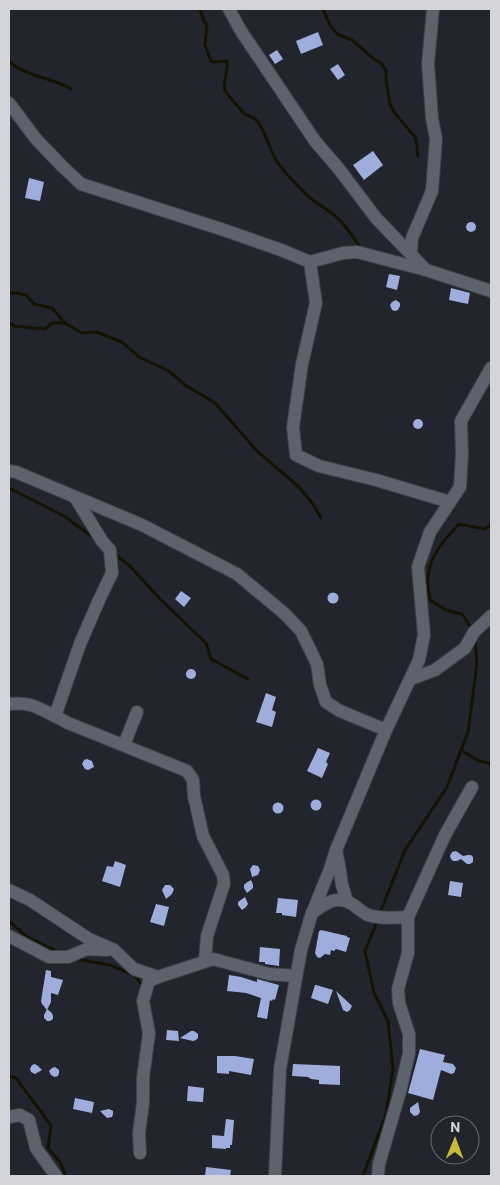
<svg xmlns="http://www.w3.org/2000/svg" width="500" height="1185" font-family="Roboto,sans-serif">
<rect width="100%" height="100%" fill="#22252d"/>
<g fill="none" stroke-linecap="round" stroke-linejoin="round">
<g stroke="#151200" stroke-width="3">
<path d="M 200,9 L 204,21 L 207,25 L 205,45 L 211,61 L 214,62 L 227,61 C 229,71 222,81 225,91 C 227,94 242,111 245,114 C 249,117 255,117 258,122 C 266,133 269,148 276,160 C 281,168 293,181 301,189 C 310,200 323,206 334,215 C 345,224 353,236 360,247"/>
<polyline points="323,9 330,25 337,34 352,40 374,59 382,64 386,71 386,81 390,104 394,112 415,137 417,144 417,152 418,156"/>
<path d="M 9,61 C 25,77 52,77 71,89"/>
<polyline points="9,293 16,293 26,295 34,304 52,308 65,323"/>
<polyline points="9,323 14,326 45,329 52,323 65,323 82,333 96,332 122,342 139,357 169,371 185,385 215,403 257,451 299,487 313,504 321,518"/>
<polyline points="9,488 64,516 94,538"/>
<polyline points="115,554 130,566 160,599 206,643 211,659 248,679"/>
<path d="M 472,629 L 462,614 L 446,610 L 430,600 C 429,593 427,584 428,577 C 430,555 444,540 459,524 L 485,529 L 491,524"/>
<polyline points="461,750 477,760 491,764"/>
<polyline points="380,913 405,850 447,787 468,732 477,664 475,639"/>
<polyline points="9,921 27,937 58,952"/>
<polyline points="76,959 110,965 135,976 144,987"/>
<path d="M 9,1076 L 16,1078 C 27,1094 40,1109 51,1126 L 48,1148 L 60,1162 L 66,1176"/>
<polyline points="363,1176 386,1114 393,1069 388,1021 374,993 365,951 378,919"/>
</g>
</g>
<g fill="#9eaddb">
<polygon points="318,32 323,45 301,54 296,41"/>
<polygon points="277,50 283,59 275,64 269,55"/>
<polygon points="338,64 345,75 338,80 330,69"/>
<polygon points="373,151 383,165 364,180 353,165"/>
<polygon points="29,178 44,182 40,201 25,198"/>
<circle cx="471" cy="227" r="5"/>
<polygon points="389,274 400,276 397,290 386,287"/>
<polygon points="451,288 470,293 468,304 449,300"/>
<polygon points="396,300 400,303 400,306 398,310 395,311 392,310 390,305 392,302"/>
<circle cx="418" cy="424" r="5"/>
<polygon points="181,591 191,598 184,607 175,599"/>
<circle cx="333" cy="598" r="5.5"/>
<circle cx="191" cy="674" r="5"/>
<polygon points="266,693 276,697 272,710 276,712 272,727 256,722"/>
<polygon points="318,748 330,753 326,762 328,764 322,778 307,771"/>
<polygon points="87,759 92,761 94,767 88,770 85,769 82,764 84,760"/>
<circle cx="316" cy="805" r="5.5"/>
<circle cx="278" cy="808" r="5.5"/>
<polygon points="456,851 463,856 468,855 471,855 473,857 473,862 470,864 467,864 461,859 457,861 453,861 451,859 450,856 452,852"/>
<polygon points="115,861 126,865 120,887 102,881 107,866 113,867"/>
<polygon points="253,865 258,866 260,870 258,875 252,877 250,869"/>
<polygon points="251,880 253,885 253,888 247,893 244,888 244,885 246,883"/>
<polygon points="450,881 463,883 461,897 448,895"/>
<polygon points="165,885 170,885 174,889 172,894 166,899 162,890"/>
<polygon points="245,897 248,904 246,907 242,910 238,905 238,902"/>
<polygon points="278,898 298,900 296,917 282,915 282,913 276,913"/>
<polygon points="156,904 169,907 164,926 150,922"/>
<polygon points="321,930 347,936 347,937 350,938 346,952 336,949 334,951 331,950 330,955 325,954 320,958 317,957 315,953 319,931 320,931"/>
<polygon points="260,947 280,949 279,966 265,964 265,962 259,962"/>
<polygon points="46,970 51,971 51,977 63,980 58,995 51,993 51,1002 47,1010 42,1004 41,1001"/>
<polygon points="229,975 241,977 257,982 257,979 279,985 275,1000 273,999 272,1001 270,1000 267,1019 257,1017 261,998 246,993 227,991"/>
<polygon points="315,985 316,985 333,990 328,1004 311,998"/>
<polygon points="336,991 350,1004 352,1006 350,1010 347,1012 343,1010"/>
<polygon points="47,1009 52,1013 53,1016 53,1019 50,1021 47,1021 44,1018 44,1015"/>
<polygon points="167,1030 178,1031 179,1041 166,1040"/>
<polygon points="191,1031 194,1031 198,1034 198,1038 196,1040 193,1041 180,1038"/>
<polygon points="420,1049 445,1055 443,1062 453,1064 456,1068 454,1073 451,1074 441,1070 433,1100 408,1093"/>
<polygon points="217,1056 235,1056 254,1059 251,1075 229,1071 229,1074 217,1073"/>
<polygon points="35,1064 38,1066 42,1070 35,1074 31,1072 30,1069 32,1065"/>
<polygon points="293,1064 340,1066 340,1085 319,1084 319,1080 311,1079 308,1077 292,1076"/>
<polygon points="55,1067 59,1070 59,1073 58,1076 55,1077 51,1075 49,1071 52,1068"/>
<polygon points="188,1086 204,1088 203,1102 187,1101"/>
<polygon points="75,1098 94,1102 92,1113 73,1109"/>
<polygon points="418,1102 420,1112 418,1115 414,1116 410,1112 410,1108"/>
<polygon points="109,1109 113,1111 113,1114 112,1117 107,1118 100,1111"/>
<polygon points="226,1119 234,1120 232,1145 230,1145 230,1148 226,1148 226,1149 212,1148 212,1135 224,1136"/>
<polygon points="206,1167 231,1170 230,1176 205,1176"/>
</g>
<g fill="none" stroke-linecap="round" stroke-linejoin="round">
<defs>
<g id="minor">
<polyline points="229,9 241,31 315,141 339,169 376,218 426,270 491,291"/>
<polyline points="9,103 36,139 62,166 81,184 224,230 281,250 310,262 343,253 357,252 426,270"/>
<polyline points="411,253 412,238 432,191 436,139 432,118 428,64 433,9"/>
<polyline points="310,262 316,303 302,364 293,427 296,455 319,466 376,480 450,502"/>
<polyline points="9,471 16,472 142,525 237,574 285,614 301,631 317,664 320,685 326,702 340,711 386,730"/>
<polyline points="411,679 435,670 465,648 474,632 491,616"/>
<path d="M 9,704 C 31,702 36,707 55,716 L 80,644 L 99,600 L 112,573 L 110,550 L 102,541 L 75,497"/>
<polyline points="55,716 68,723 187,771 193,780 194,796 203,836 223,875 224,884 207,936 205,961"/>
<polyline points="124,745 137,712"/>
<polyline points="336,850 339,865 342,885 347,901"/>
<polyline points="9,890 30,900 89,939 114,950 134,969 158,977 213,959 269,974 296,976"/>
<path d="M 312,913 C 324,904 337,894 352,904 C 357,907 363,913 368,915 C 380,919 396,918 408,917"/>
<polyline points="9,936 49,957 68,957 87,949 107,950"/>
<polyline points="9,1117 20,1115 29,1120 36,1148 56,1176"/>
<polyline points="140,1153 139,1133 143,1103 143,1078 149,1033 143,1001 149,981 158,977"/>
<polyline points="275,1176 280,1069 301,950 311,916 330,869 336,850 386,730 419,660 424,635 418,567 430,532 460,487 462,454 461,421 491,368"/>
<polyline points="378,1176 379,1164 401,1088 409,1053 409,1034 399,1003 398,989 408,953 408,917 445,835 472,787"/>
</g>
</defs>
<use href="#minor" stroke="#3f4248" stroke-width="14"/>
<use href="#minor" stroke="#5e626c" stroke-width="12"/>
</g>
<rect width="500" height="1185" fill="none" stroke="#d3d5db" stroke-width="20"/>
<g transform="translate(455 1140) rotate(1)"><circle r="24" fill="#22252d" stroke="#696b73"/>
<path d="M0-4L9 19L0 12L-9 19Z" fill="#cbba39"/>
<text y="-8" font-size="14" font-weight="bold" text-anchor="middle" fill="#d3d5db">N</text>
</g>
</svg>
